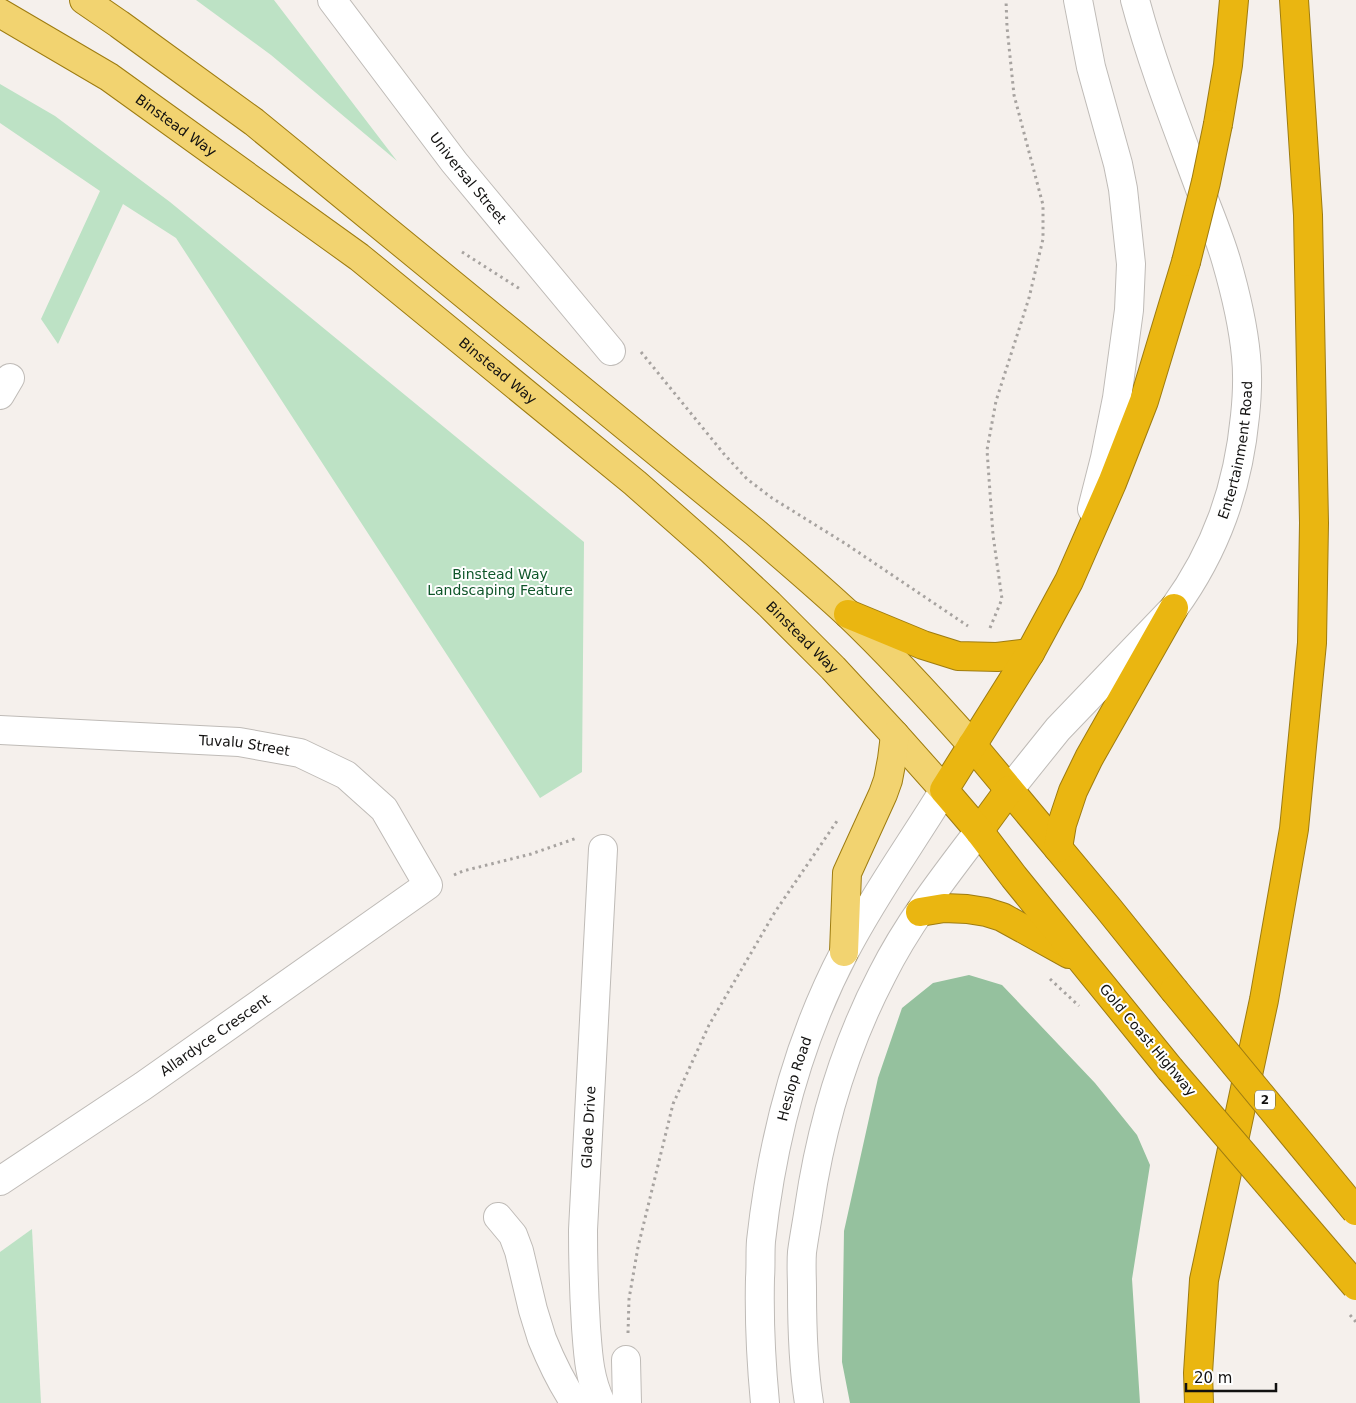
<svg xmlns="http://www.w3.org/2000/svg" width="1356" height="1403" font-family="'DejaVu Sans',sans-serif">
<rect width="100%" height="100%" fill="#f5f0ec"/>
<g fill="#bde2c5">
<polygon points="196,0 274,0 397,161 271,55"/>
<polygon points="0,84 55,116 170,202 584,542 582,772 540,798 176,238 123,204 58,344 41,319 100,191 0,123"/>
<polygon points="32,1229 41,1403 0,1403 0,1252"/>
</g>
<polygon fill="#95c19e" points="969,975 1002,985 1095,1083 1137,1135 1150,1165 1132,1279 1140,1403 850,1403 842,1362 844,1231 878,1078 902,1008 933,983"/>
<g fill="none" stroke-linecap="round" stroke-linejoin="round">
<defs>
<g id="minor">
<path id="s1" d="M 332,0 L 454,162 L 611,351"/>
<polyline points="1078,0 1091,67 1118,164 1123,189 1131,264 1129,310 1117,398 1105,458 1092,509"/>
<polyline points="0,395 10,378"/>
<path id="s2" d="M 0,730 L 239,742 L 300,753 L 346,775 L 384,809 L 428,885 L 143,1086 L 0,1181"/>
<path id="s3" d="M 1009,790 L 1058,729 L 1174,608 C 1216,550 1238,488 1245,416 C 1247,397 1248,376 1246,356 C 1243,324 1235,291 1226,260 C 1219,236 1209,213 1200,189 C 1177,127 1152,64 1135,0"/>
<path d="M 498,1217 L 513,1235 L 519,1251 L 533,1310 L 542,1339 C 551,1361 562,1384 575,1403"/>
<polyline points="626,1360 627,1403"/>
<path id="s4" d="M 601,1403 C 589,1378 588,1354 586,1327 C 584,1295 583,1263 583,1230 L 603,849"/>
<path id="s5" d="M 765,1403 C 761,1361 759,1320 760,1278 C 761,1266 760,1253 761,1241 C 772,1141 798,1040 845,951 C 874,895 911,844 944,790"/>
<path d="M 809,1403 C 803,1366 802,1328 802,1290 C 802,1278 801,1265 802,1252 C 804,1237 807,1222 809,1208 C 821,1126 844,1048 882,975 C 908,923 944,877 979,831"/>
</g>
<g id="major">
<path d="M 84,0 L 119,24 L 254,122 L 756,533 C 787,560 818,586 848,614 C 892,656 932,700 972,745"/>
<path id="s6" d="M 0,13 L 109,77 L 359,257 L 635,483 L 711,550 L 769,604 L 833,668 L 895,735 L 944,790"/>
<polyline points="844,952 847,873 883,794 888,780 892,759 895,735"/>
</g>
<g id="highway">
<polyline points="1218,124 1228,65 1234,0"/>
<polyline points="848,614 923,645 958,656 997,657 1030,653"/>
<polyline points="972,745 1108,908 1174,990"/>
<polyline points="979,831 1009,790"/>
<polyline points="1058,848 1062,824 1073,791 1089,758 1174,608"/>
<polyline points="920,912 944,908 967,909 986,912 1002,917 1069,954"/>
<polyline points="1170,1069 1014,877 979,831 944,790 1030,653 1069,581 1112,483 1144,401 1186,262"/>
<polyline points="1199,1403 1198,1373 1204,1280 1264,1000 1294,829 1312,643 1314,523 1308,215 1294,0"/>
</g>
</defs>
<use href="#minor" stroke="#bfbbb7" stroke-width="30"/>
<use href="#major" stroke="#9e7c11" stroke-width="30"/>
<use href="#highway" stroke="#9e7c11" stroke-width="30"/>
<g stroke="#a7a3a0" stroke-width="3" stroke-dasharray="2.5 4" stroke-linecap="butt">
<polyline points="462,252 520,289"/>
<polyline points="641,352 724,454 747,479 772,498 846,544 968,626"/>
<polyline points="990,628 1002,599 993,535 987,450 996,401 1029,298 1043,239 1043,205 1014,95 1007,27 1006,0"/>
<polyline points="454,875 463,871 531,854 577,838"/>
<polyline points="1050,979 1079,1006"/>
<polyline points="628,1333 629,1299 638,1247 673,1104 709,1025 775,912 837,821"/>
</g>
<use href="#minor" stroke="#fff" stroke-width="28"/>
<use href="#major" stroke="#f2d370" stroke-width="28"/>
<use href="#highway" stroke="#eab611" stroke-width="28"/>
<defs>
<g id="highway-bridge">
<polyline points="1186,262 1206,182 1218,124"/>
<polyline points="1174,990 1356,1211"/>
<polyline points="1170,1069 1356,1286"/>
</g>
</defs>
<use href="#highway-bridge" stroke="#9e7c11" stroke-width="30" stroke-linecap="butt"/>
<polyline stroke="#a7a3a0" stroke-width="3" stroke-dasharray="2.5 4" stroke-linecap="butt" points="1350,1315 1356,1322"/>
<use href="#highway-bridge" stroke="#eab611" stroke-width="28"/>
</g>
<g text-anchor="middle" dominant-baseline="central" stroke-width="4" stroke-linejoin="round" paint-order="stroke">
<rect fill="#fefefe" stroke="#595857" stroke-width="1" x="1255" y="1090.5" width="20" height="19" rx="4"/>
<g font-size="12" font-weight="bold" fill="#121110">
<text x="1265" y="1100">2</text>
</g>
<g font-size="14" fill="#121110" stroke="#fefefe">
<text stroke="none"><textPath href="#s6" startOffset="209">Binstead Way</textPath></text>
<text stroke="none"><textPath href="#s1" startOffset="224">Universal Street</textPath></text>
<text stroke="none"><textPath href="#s6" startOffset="614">Binstead Way</textPath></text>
<text stroke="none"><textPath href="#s3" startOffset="418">Entertainment Road</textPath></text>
<text stroke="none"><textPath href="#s6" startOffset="1019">Binstead Way</textPath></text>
<text stroke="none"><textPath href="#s2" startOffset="245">Tuvalu Street</textPath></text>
<text transform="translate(215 1035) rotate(-35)">Allardyce Crescent</text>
<text transform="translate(1148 1040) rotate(50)">Gold Coast Highway</text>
<text stroke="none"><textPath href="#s5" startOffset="328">Heslop Road</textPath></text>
<text stroke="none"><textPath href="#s4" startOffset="278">Glade Drive</textPath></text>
</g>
<g font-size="14" fill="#0f562a" stroke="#fefefe">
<text x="500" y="574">Binstead Way<tspan x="500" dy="16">Landscaping Feature</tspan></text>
</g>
</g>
<path d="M1186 1383v8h90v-8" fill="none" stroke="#121110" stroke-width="2.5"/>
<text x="1194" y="1383" font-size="15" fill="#121110" stroke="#fefefe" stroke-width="4" paint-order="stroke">20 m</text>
</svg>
